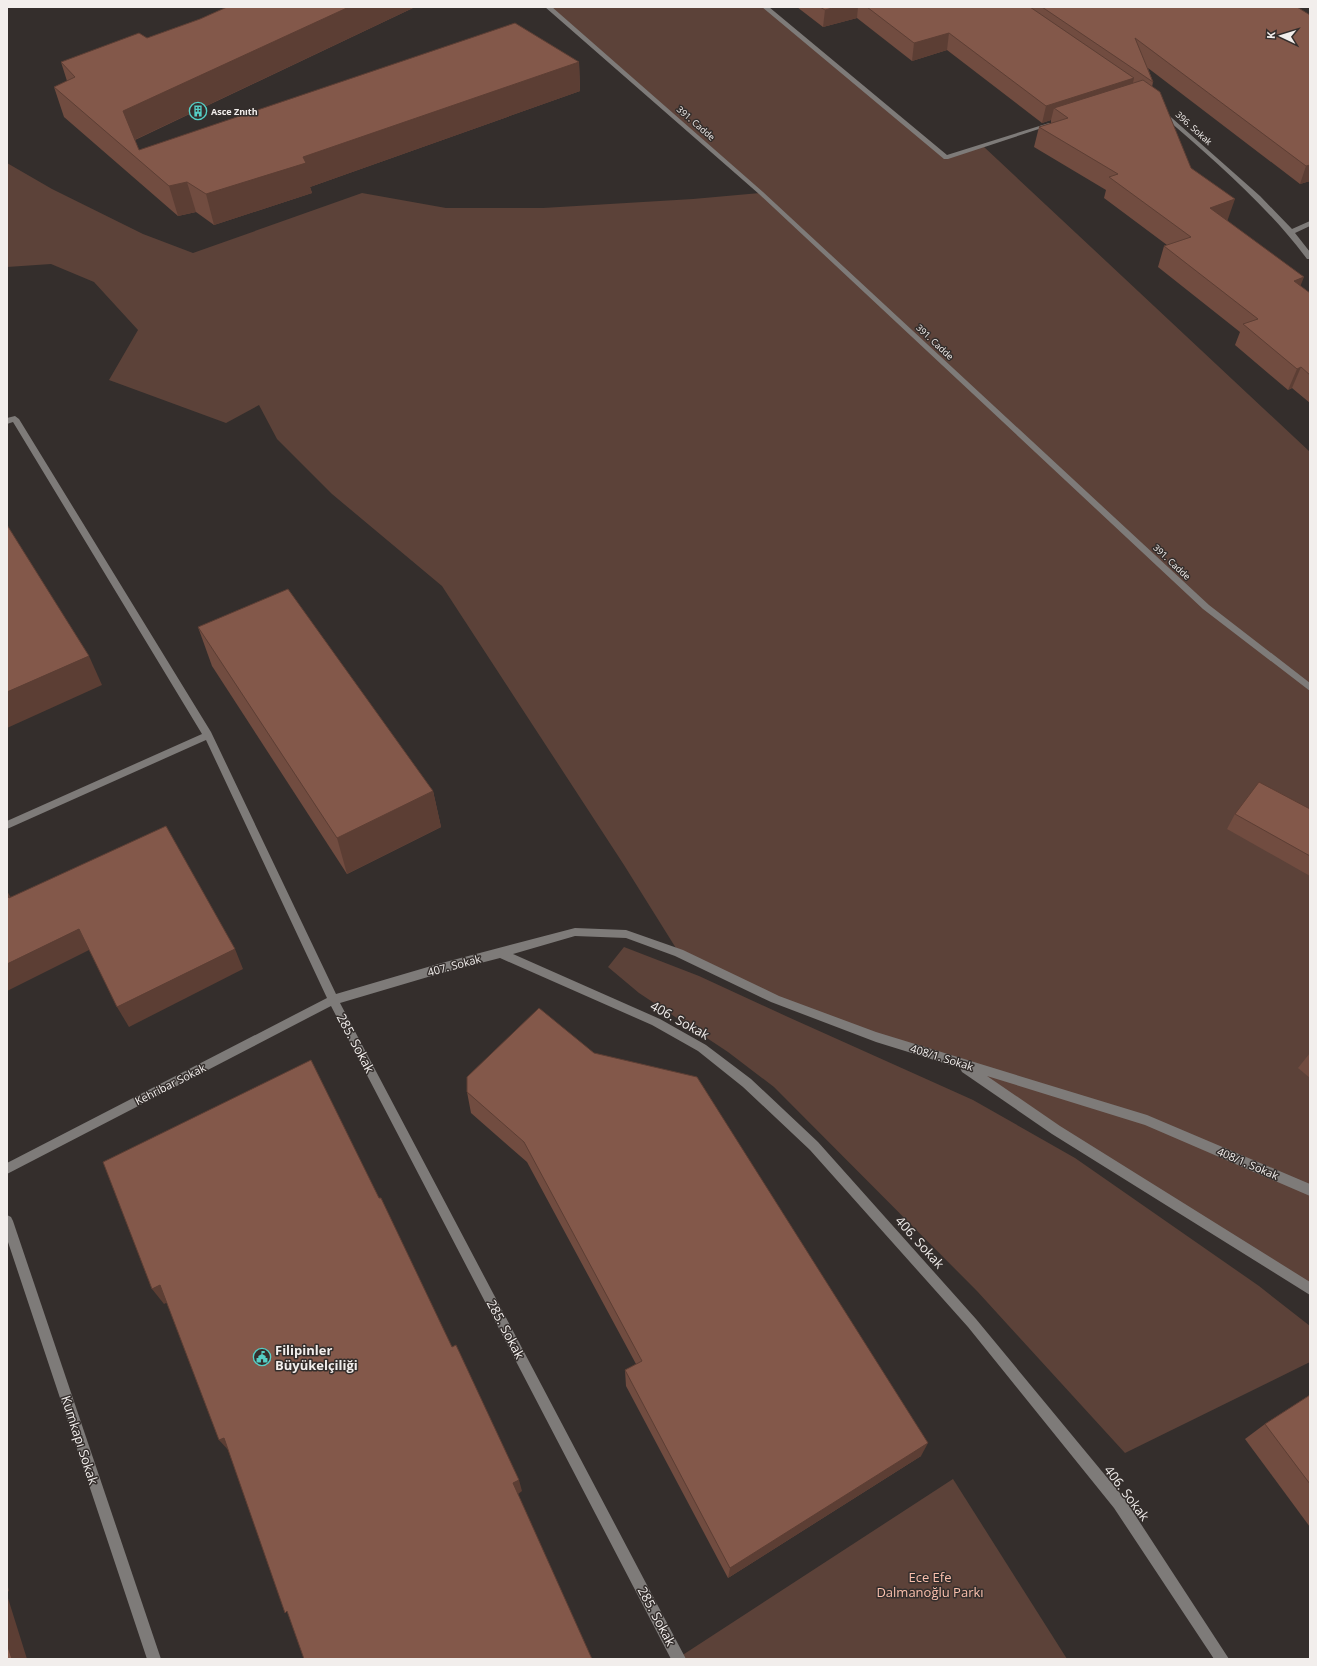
<svg xmlns="http://www.w3.org/2000/svg" width="1317" height="1666" font-family="'Open Sans',sans-serif">
<rect width="100%" height="100%" fill="#342e2c"/>
<g fill="#5c4239">
<polygon points="548,7 765,7 946,157 983,146 1310,452 1310,1289 958,1062 775,999 679,953 624,865 442,586 332,494 277,439 259,405 226,423 109,380 138,330 94,282 51,264 7,267 7,163 52,189 143,234 193,253 362,193 446,208 543,208 693,199 760,193"/>
<polygon points="624,947 699,976 788,1017 973,1100 1075,1158 1259,1286 1310,1326 1310,1362 1125,1453 977,1291 774,1087 728,1052 639,993 608,967"/>
<polygon points="953,1479 1067,1659 679,1659 678,1658"/>
</g>
<g fill="none" stroke-linecap="round" stroke-linejoin="round">
<g fill="#7e7b79" fill-rule="evenodd">
<polygon points="545,7 552,7 763,192 1209,605 1310,683 1310,691 1203,609 759,194"/>
<polygon points="762,7 769,7 947,155 1049,123 1054,124 948,159 944,159"/>
<path d="M 1160,111 L 1164,111 L 1260,196 L 1292,229 L 1310,221 L 1310,226 L 1295,233 L 1310,252 L 1310,259 L 1307,259 C 1265,203 1212,159 1160,113 Z"/>
<polygon points="15,416 19,419 211,732 336,994 438,964 575,928 626,930 683,950 779,996 876,1032 1147,1115 1310,1184 1310,1196 1145,1125 987,1076 1060,1126 1310,1282 1310,1295 1052,1134 962,1072 960,1068 876,1042 771,1002 675,956 626,938 575,936 513,954 660,1019 706,1045 751,1079 818,1142 976,1319 1124,1498 1229,1659 1214,1659 1114,1508 968,1327 810,1150 743,1087 698,1051 652,1025 500,958 438,974 340,1003 686,1659 671,1659 331,1006 7,1174 7,1163 327,998 206,740 7,829 7,821 202,734 13,422 7,424 7,418"/>
<polygon points="7,1215 11,1217 13,1221 161,1659 147,1659 7,1239"/>
</g>
</g>
<g fill="#714c40">
<polygon points="227,7 415,7 135,140 139,150 579,62 580,91 310,187 312,193 214,225 196,212 178,216 64,117 54,87 67,81 61,62 147,38 200,19"/>
<polygon points="797,7 1297,7 1310,181 1300,184 1148,68 1153,82 1152,87 1191,168 1228,219 1227,220 1300,286 1310,293 1310,403 1292,388 1288,390 1235,345 1240,332 1158,267 1164,246 1167,245 1104,198 1106,190 1034,147 1039,127 1051,123 1051,120 1042,123 947,50 912,61 857,18 823,27"/>
<polygon points="198,627 433,791 441,827 347,874 212,666"/>
<polygon points="1310,809 1310,876 1227,829 1235,814"/>
<polygon points="1310,1053 1310,1078 1298,1068"/>
<polygon points="467,1092 921,1456 728,1578 626,1386 625,1370 636,1364 527,1162 471,1113"/>
<polygon points="1310,1395 1310,1527 1245,1439 1265,1424"/>
</g>
<g fill="#5c3e34">
<polygon points="349,7 415,7 132,141 123,111"/>
<polygon points="836,7 858,7 857,18 823,27 825,10"/>
<polygon points="949,33 947,50 912,61 914,43"/>
<polygon points="579,62 580,91 310,187 312,193 214,225 206,194 303,157"/>
<polygon points="1134,78 1130,96 1054,108 1051,120 1042,123 1046,106"/>
<polygon points="1310,165 1310,181 1300,184 1306,166"/>
<polygon points="187,182 196,212 178,216 169,186"/>
<polygon points="1235,199 1228,219 1204,228 1210,208"/>
<polygon points="1304,277 1296,297 1294,281"/>
<polygon points="1301,367 1292,388 1288,390 1297,369"/>
<polygon points="89,656 102,685 7,728 7,692"/>
<polygon points="433,791 441,827 347,874 337,838"/>
<polygon points="7,891 13,901 9,898 7,895"/>
<polygon points="79,929 91,949 7,991 7,964"/>
<polygon points="235,949 243,969 129,1027 117,1007"/>
<polygon points="160,1285 172,1300 164,1304 152,1289"/>
<polygon points="224,1438 230,1452 219,1440"/>
<polygon points="928,1443 921,1456 728,1578 730,1568"/>
<polygon points="519,1480 522,1491 517,1495 513,1483"/>
<polygon points="7,1583 9,1591 7,1592"/>
<polygon points="7,1595 27,1659 12,1659 7,1644"/>
</g>
<g fill="#83584a" stroke="#5c3e34">
<polygon points="227,7 349,7 123,111 139,150 515,23 579,62 303,157 306,163 206,194 187,182 169,186 54,87 75,77 61,62 139,33 147,38 200,19"/>
<polygon points="820,7 836,7 825,10"/>
<polygon points="867,7 1030,7 1134,78 1046,106 949,33 914,43"/>
<polygon points="1042,7 1297,7 1310,15 1310,165 1306,166 1135,38 1153,82"/>
<polygon points="1143,80 1160,92 1191,168 1235,199 1210,208 1304,277 1294,281 1310,293 1310,375 1301,367 1297,369 1243,324 1258,319 1164,246 1191,237 1109,177 1118,174 1039,127 1068,118 1054,108"/>
<polygon points="7,525 89,656 7,692"/>
<polygon points="288,589 433,791 337,838 198,627"/>
<polygon points="1259,782 1310,809 1310,856 1235,814"/>
<polygon points="166,826 235,949 117,1007 79,929 7,964 7,895 9,898"/>
<polygon points="539,1008 594,1053 697,1077 928,1443 730,1568 625,1370 642,1361 524,1142 467,1092 467,1077"/>
<polygon points="311,1060 379,1198 381,1198 452,1347 456,1345 519,1480 513,1483 592,1659 304,1659 287,1611 285,1613 224,1438 219,1440 160,1285 152,1289 103,1162"/>
<polygon points="1310,1395 1310,1484 1265,1424"/>
<polygon points="7,1644 12,1659 7,1659"/>
</g>
<defs>
<symbol id="building-ring" viewBox="-11 -11 22 22"><circle r="9.5" fill="#342e2c" stroke="#55cec5" stroke-width="1.5"/><path d="M-4-6H4V6H1V3H-1V6H-4ZM-2.5-4.3h1.7v1.8h-1.7ZM.8-4.3h1.7v1.8H.8ZM-2.5-1h1.7V.8h-1.7ZM.8-1h1.7V.8H.8Z" fill="#55cec5"/></symbol>
<symbol id="civic-ring" viewBox="-11 -11 22 22"><circle r="9.5" fill="#342e2c" stroke="#55cec5" stroke-width="1.5"/><path d="M-.6-6.5H3V-4.5H.6V-3L4-1V1h2V6H-6V1h2V-1L-.6-3ZM-1.2 2.5V6h2.4V2.5Z" fill="#55cec5"/></symbol>
</defs>
<g fill-rule="evenodd">
<use href="#building-ring" x="188" y="101" width="20" height="20"/>
<use href="#civic-ring" x="252" y="1347" width="20" height="20"/>
</g>
<g text-anchor="middle" dominant-baseline="central" stroke-width="3" stroke-linejoin="round" paint-order="stroke">
<g font-size="9" font-weight="bold" fill="#f2eeec" stroke="#342e2c" text-anchor="start">
<text x="211" y="111">Asce Znıth</text>
</g>
<g font-size="9" fill="#f2eeec" stroke="#342e2c">
<text transform="translate(696 123) rotate(41)">391. Cadde</text>
<text transform="translate(1194 128) rotate(42)">396. Sokak</text>
<text transform="translate(935 342) rotate(43)">391. Cadde</text>
<text transform="translate(1172 562) rotate(43)">391. Cadde</text>
</g>
<g font-size="11" fill="#f2eeec" stroke="#342e2c">
<text transform="translate(454 965) rotate(-15)">407. Sokak</text>
<text transform="translate(942 1057) rotate(17)">408/1. Sokak</text>
<text transform="translate(170 1084) rotate(-27)">Kehribar Sokak</text>
<text transform="translate(1248 1163) rotate(23)">408/1. Sokak</text>
</g>
<g font-size="13" fill="#f2eeec" stroke="#342e2c">
<text transform="translate(680 1020) rotate(29)">406. Sokak</text>
<text transform="translate(356 1043) rotate(62)">285. Sokak</text>
<text transform="translate(920 1242) rotate(48)">406. Sokak</text>
<text transform="translate(506 1329) rotate(62)">285. Sokak</text>
<text transform="translate(80 1440) rotate(72)">Kumkapı Sokak</text>
<text transform="translate(1127 1493) rotate(53)">406. Sokak</text>
<text transform="translate(657 1616) rotate(62)">285. Sokak</text>
</g>
<g font-size="13" font-weight="bold" fill="#f2eeec" stroke="#342e2c" text-anchor="start">
<text x="275" y="1350">Filipinler<tspan x="275" dy="15">Büyükelçiliği</tspan></text>
</g>
<g font-size="13" fill="#fbc0ad" stroke="#342e2c">
<text x="930" y="1577">Ece Efe<tspan x="930" dy="15">Dalmanoğlu Parkı</tspan></text>
</g>
</g>
<rect width="1317" height="1666" fill="none" stroke="#f2eeec" stroke-width="16"/>
<g transform="translate(1281 36) rotate(274)" stroke="#342e2c" stroke-width="3" paint-order="stroke">
<path d="M0-3L7 15L0 10L-7 15Z" fill="#f2eeec"/>
<text y="-6" font-size="11" font-weight="bold" text-anchor="middle" fill="#f2eeec">K</text>
</g>
</svg>
